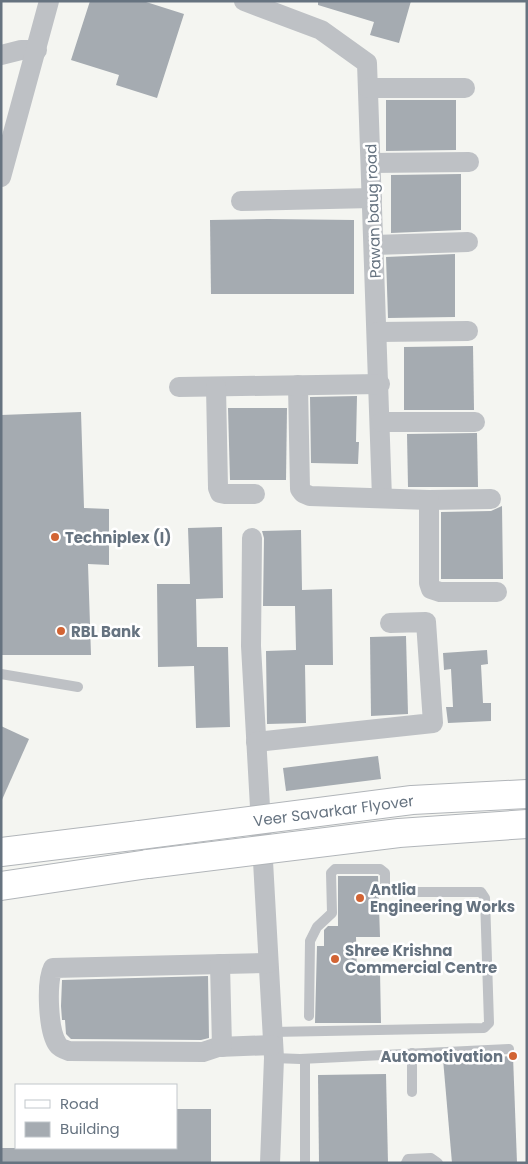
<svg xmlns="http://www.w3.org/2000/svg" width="528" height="1164" font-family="Poppins,sans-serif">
<rect width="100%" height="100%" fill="#f4f5f1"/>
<g fill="#a5abb1">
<polygon points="90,1 143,1 184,14 157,98 116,85 119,75 71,60"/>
<polygon points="318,1 411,1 399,43 370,35 374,22 318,5"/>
<polygon points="386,100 456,100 456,150 386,151"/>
<polygon points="461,174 461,230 391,233 391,175"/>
<polygon points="268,219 354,220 354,294 211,294 210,220"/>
<polygon points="455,254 455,317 388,318 386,257"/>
<polygon points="473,346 474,410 404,410 404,347"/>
<polygon points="357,396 356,442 359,442 358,464 311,463 310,397"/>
<polygon points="228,408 287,408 286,480 230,480"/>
<polygon points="81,412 84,508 109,509 109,565 88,564 91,655 1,655 1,415"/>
<polygon points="477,433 478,487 408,487 407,434"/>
<polygon points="502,506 503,579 441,579 441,512 491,511"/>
<polygon points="222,527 223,598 196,599 197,647 228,647 230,727 196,728 194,666 158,667 157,584 190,584 188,528"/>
<polygon points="301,530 302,590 332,589 333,665 305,665 306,723 267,724 266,651 296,650 295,606 263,606 264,538 262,531"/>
<polygon points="406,636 408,714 371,716 370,637"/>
<polygon points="487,650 488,664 481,665 483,703 491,703 491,721 448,723 446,707 453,707 451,669 444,670 443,653"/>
<polygon points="1,726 29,739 1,802"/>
<polygon points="378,756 381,779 286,791 283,768"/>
<polygon points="338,876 378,876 380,937 356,937 357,972 380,971 381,1023 315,1023 317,946 324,946 324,930 328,926 338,926"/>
<polygon points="208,976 209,1038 201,1040 71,1039 66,1034 65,1020 62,1020 61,1006 62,980"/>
<polygon points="513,1056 517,1163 452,1163 443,1059"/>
<polygon points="386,1074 388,1163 319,1163 318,1075"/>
<polygon points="176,1109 211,1109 211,1163 1,1163 1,1148 176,1148"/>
</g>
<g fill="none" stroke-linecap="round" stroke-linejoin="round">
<defs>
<g id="secondary">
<polyline points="1,852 140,835"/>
<polyline points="1,886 148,864"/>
</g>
</defs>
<use href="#secondary" stroke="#b1b5b9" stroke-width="30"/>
<g stroke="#bec1c5" stroke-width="10">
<polyline points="1,674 78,687"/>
<polyline points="272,1032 484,1028 489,1023 485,898 481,892 390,892 385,888 385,873 380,869 335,869 331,873 332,913 317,927 310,941 309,1016"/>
<polyline points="412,1053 412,1092"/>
<polyline points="274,1058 300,1059 509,1049"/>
<polyline points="305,1163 305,1059"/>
<polyline points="406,1163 408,1159 431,1158 438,1163"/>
</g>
<g stroke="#bec1c5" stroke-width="20">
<polyline points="244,1 321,30 367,63 382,498"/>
<polyline points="1,55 21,50 37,50"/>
<polyline points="368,88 465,88"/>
<polyline points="371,163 469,162"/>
<polyline points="1,177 49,1"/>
<polyline points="241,201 372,198"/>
<polyline points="374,245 468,242"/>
<polyline points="378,332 468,331"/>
<polyline points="298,385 300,489 303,493 310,496 429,500 491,499"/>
<polyline points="179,387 380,384"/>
<polyline points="216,387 218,488 220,493 225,494 255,494"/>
<polyline points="381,422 475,422"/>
<polyline points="429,500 429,583 431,589 440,592 497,592"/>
<polyline points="252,538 251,646 274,1058 270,1163"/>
<polyline points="256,742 433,723 426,622 390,623"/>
<path d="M 268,963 L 53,968 C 46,982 48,1032 58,1045 C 60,1048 66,1050 69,1051 L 203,1052 L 218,1047 L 273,1045"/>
<polyline points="220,964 222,1047"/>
</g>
<use href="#secondary" stroke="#fff" stroke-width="28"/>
<defs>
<g id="secondary-bridge">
<path id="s1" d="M 140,835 L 412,800 L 527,794"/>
<polyline points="148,864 399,833 527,824"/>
</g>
</defs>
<use href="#secondary-bridge" stroke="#b1b5b9" stroke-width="30" stroke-linecap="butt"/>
<use href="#secondary-bridge" stroke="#fff" stroke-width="28"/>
</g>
<g fill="#d26434" stroke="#fff" stroke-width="2">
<circle cx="55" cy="537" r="5"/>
<circle cx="61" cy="631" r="5"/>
<circle cx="360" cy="898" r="5"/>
<circle cx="335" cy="959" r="5"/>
<circle cx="513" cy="1056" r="5"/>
</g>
<g text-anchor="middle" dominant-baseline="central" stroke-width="5" stroke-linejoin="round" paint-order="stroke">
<g font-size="15" fill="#667380" stroke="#fff">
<text transform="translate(373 211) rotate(-92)">Pawan baug road</text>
<text stroke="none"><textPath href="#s1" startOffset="195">Veer Savarkar Flyover</textPath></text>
</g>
<g font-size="15" font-weight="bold" fill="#667380" stroke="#fff" text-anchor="start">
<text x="65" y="537">Techniplex (I)</text>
<text x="71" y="631">RBL Bank</text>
<text x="370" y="889">Antlia<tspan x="370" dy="17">Engineering Works</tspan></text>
<text x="345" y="950">Shree Krishna<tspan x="345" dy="17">Commercial Centre</tspan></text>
<text x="503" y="1056" text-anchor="end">Automotivation</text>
</g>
</g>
<rect width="528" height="1164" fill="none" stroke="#667380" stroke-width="5"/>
<rect x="15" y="1084" width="162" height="65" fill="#ffffff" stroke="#c2c7cc"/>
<rect x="25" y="1100" width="25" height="8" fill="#ffffff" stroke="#c2c7cc"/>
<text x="60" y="1109" font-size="15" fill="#667380">Road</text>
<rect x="25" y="1122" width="25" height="15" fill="#a5abb1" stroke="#c2c7cc"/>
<text x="60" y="1134" font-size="15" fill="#667380">Building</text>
</svg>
